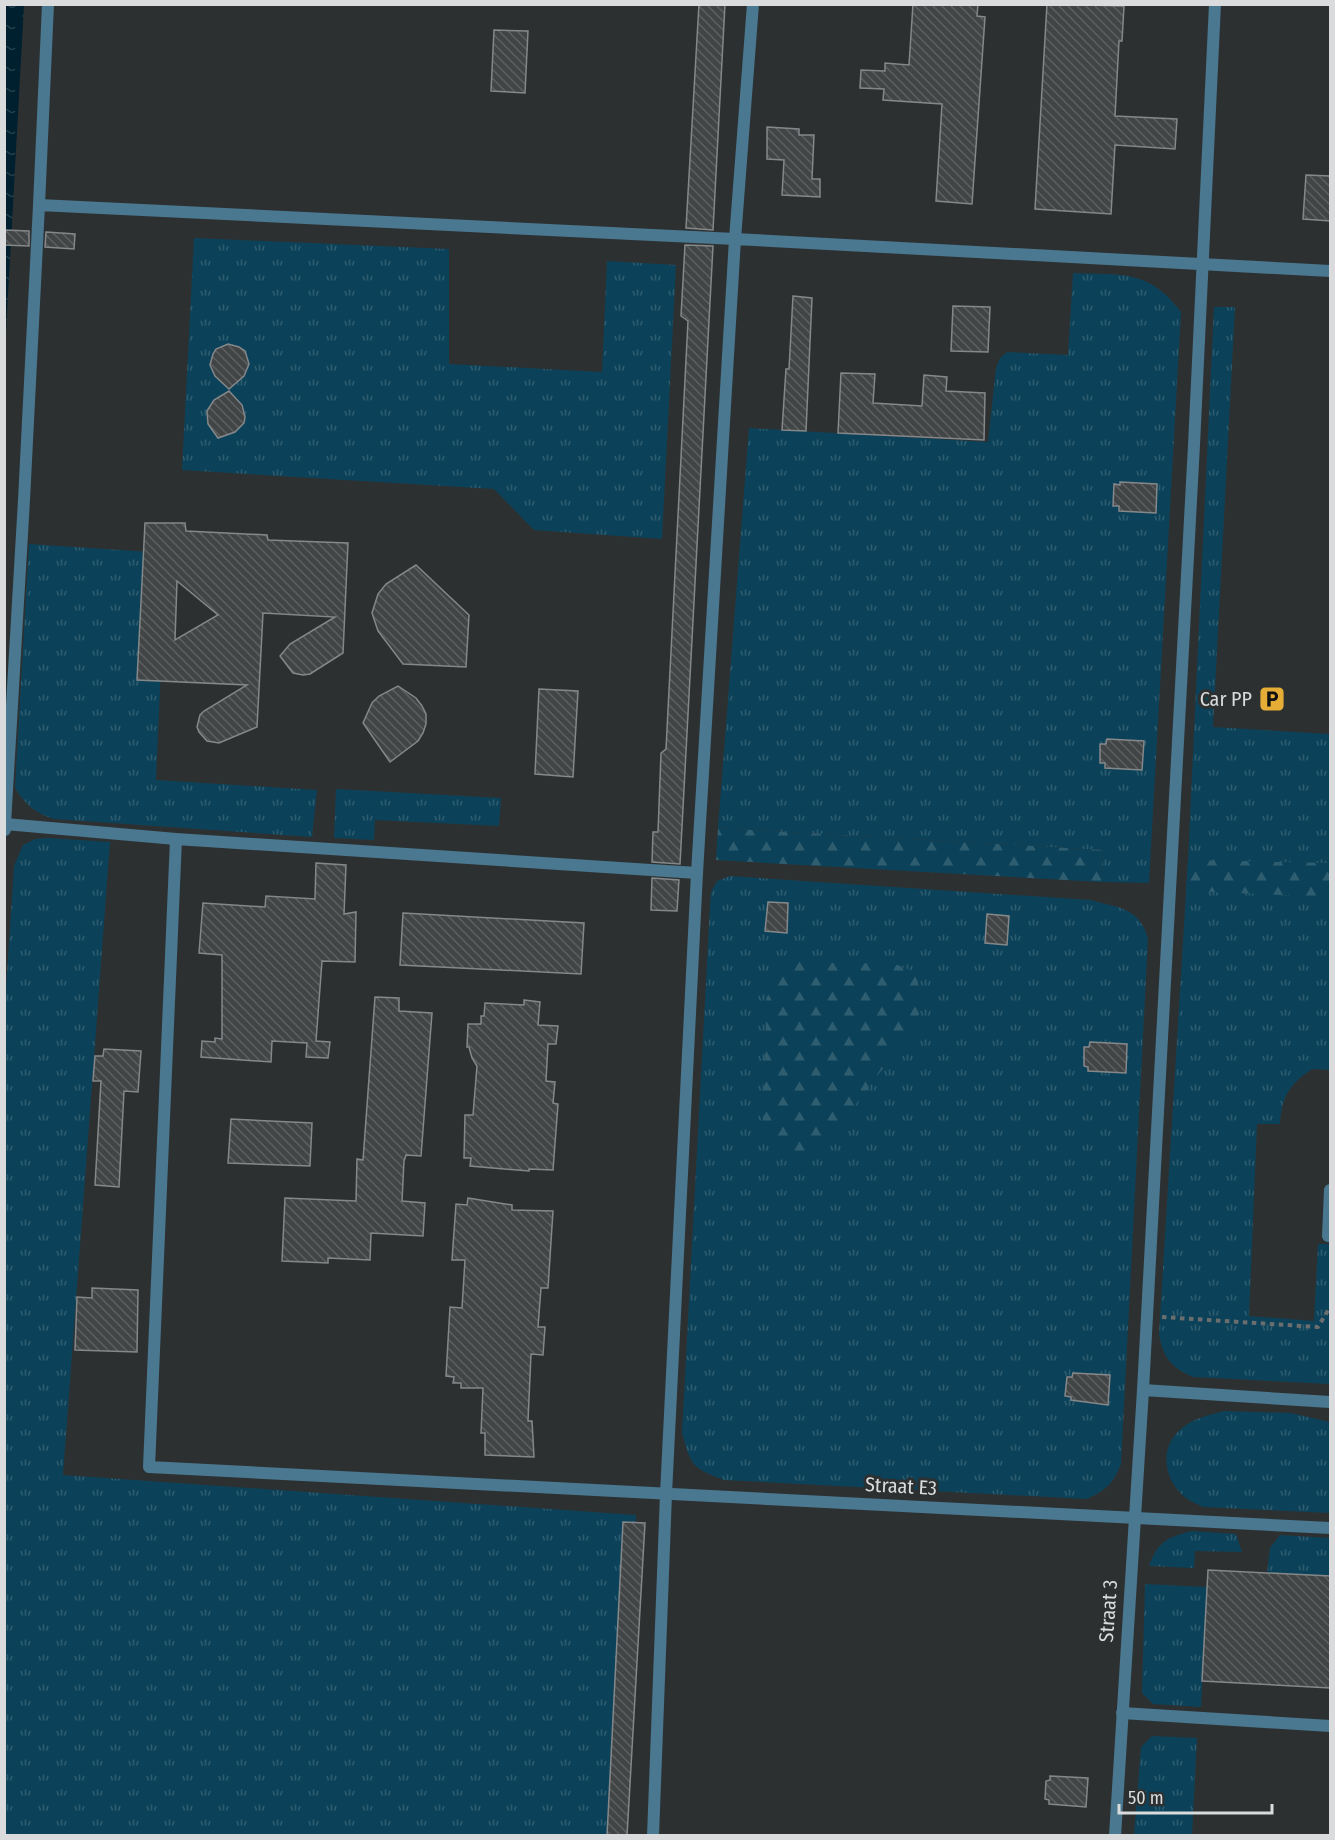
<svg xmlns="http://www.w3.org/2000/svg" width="1335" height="1840" font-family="'Fira Sans Condensed',sans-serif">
<defs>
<pattern id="grass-tufts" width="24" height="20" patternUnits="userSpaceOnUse" patternTransform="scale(1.5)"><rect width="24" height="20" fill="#0c4259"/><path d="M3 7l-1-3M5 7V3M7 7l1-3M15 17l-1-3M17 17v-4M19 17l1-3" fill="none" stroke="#2f5d70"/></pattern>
<pattern id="forest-firs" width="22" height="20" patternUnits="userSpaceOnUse" patternTransform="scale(1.5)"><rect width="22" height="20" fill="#0c4259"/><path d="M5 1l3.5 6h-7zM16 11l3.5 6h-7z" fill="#2f5d70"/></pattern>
<pattern id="water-ripples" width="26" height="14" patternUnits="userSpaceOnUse" patternTransform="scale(1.5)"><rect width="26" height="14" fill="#00202f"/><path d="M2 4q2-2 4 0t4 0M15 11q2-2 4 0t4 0" fill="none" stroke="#25404d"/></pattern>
<pattern id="building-back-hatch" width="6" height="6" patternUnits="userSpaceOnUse" patternTransform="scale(1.5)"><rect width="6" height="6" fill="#424546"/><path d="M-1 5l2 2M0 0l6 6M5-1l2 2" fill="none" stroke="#5d5f60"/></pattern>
</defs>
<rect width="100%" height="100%" fill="#2d3031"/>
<g fill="url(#grass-tufts)">
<polygon points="194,238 449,249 449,364 602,372 607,261 676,265 662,539 534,530 494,489 182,470"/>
<path d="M 1073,273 C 1121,275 1149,269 1181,312 L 1149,883 L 1101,882 L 1102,850 L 718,828 L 749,428 L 988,442 L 996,368 L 1000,358 L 1007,352 L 1068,355 Z"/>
<path d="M 1214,307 L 1235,307 L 1213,727 L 1330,734 L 1330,1070 L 1312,1069 C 1289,1085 1282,1096 1280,1124 L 1257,1124 L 1249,1316 L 1314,1321 L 1318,1244 L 1330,1244 L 1330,1384 L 1193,1377 C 1171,1367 1163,1358 1159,1334 L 1188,860 Z"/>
<path d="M 29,544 L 166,553 L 156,780 L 317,790 L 312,837 L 54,819 C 35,813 26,805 15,788 Z"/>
<polygon points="336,789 501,798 499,826 375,820 374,840 334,838"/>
<polygon points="48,838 110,842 63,1475 636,1515 619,1835 5,1836 4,1021 14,866 23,845 35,839"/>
<path d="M 730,876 L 1091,900 C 1118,908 1139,907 1148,938 L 1121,1464 C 1113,1484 1106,1490 1087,1499 L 724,1480 C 692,1468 691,1466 682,1433 L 710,906 L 711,892 L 717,881 Z"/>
<path d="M 1224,1411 L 1291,1413 L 1330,1422 L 1330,1513 L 1203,1507 C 1198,1504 1191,1502 1186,1498 C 1164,1481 1158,1448 1181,1429 C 1193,1418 1209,1415 1224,1411 Z"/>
<path d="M 1192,1531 L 1236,1534 L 1242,1552 L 1195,1551 L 1194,1568 L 1149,1566 C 1158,1541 1168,1537 1192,1531 Z"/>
<polygon points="1280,1535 1330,1538 1330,1576 1267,1573 1270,1548"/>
<polygon points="1145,1584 1207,1587 1201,1707 1153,1704 1142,1693"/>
<polygon points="1152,1736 1197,1738 1192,1835 1134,1835 1141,1747"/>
</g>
<g fill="url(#forest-firs)">
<polygon points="718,828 1102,850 1101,882 716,860"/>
<polygon points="1188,860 1330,863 1330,897 1186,891"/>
<polygon points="795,962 895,964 915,972 921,995 918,1022 828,1141 801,1163 783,1153 768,1137 762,1114 767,998 776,975"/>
</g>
<polygon fill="url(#water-ripples)" points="5,5 24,5 5,350"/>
<g fill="url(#building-back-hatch)" stroke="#85888a" stroke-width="1.5" fill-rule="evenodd">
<polygon points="699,4 725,4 713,230 686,228"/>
<polygon points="913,4 978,4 977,16 985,17 972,204 936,201 942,104 883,100 884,89 860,88 861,70 885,71 885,63 909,65"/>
<polygon points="1047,4 1124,6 1122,41 1119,41 1115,116 1177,119 1175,149 1115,145 1111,214 1035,209"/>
<polygon points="494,30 528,31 525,93 491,91"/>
<polygon points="767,127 799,129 799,135 814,135 812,179 820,179 820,197 782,195 784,160 767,159"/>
<polygon points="1306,175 1330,176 1330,221 1303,219"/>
<polygon points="4,230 29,231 29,246 4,245"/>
<polygon points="46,232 75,234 74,249 45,247"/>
<polygon points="685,245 713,246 680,864 652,862 653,832 658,832 661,753 666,749 688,321 681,316"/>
<polygon points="793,296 812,298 806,431 782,430 786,369 789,369"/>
<polygon points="953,306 990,307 988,352 951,351"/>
<polygon points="228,344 239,347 245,351 249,364 244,376 229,389 215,376 210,365 213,354 216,349"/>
<polygon points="841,373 875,374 873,403 922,406 924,375 947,377 946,391 985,393 984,440 838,433"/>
<polygon points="229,391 242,405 245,417 244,423 235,432 218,438 208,424 207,411 214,400"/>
<polygon points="1120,482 1157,484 1156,513 1119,511 1119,506 1113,506 1114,484 1120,485"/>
<path d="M 145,523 L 185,523 L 186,531 L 267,535 L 268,540 L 348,543 L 343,653 L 310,674 L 303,675 L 293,673 L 280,656 L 290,644 L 335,617 L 263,613 L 257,727 L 219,743 L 207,741 L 199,732 L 197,727 L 200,715 L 204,711 L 247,685 L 137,680 ZM 177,581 L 218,615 L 175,640 Z"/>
<polygon points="416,565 469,615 466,667 403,664 378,631 372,613 378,594 386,584"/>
<polygon points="398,686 416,698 422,706 426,714 426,724 423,733 418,741 390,762 363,723 372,703 379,696"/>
<polygon points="539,689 578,691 573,777 535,774"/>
<polygon points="1107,739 1144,741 1142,770 1105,768 1105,763 1100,763 1100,744 1106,744"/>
<polygon points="316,863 346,865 344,914 356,912 355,962 322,961 316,1041 330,1042 328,1058 306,1057 307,1043 272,1041 271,1062 201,1057 202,1041 215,1042 215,1038 222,1039 222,955 199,953 203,903 265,907 266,896 315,899"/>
<polygon points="652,878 679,880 677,911 651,910"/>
<polygon points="768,902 788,903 787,933 765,931"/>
<polygon points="403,913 584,923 581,974 400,965"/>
<polygon points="987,914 1009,916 1007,945 985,943"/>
<polygon points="375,997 399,998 399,1011 432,1013 421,1156 406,1155 404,1161 402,1201 425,1203 423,1236 371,1233 370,1260 328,1258 328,1263 282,1261 285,1198 356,1201 357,1159 363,1160"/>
<polygon points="524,1000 540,1002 538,1025 558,1026 556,1044 548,1044 546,1081 555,1082 553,1103 558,1104 553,1170 529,1169 529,1171 470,1166 471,1158 464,1158 465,1115 473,1115 477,1066 472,1058 469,1047 467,1047 468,1024 481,1024 481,1016 484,1016 485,1003 524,1005"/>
<polygon points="1090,1042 1127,1044 1126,1073 1088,1071 1088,1067 1084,1066 1084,1047 1089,1047"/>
<polygon points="104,1049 141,1051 138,1092 124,1091 119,1187 95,1185 101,1081 93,1081 95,1056 103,1056"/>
<polygon points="231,1119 312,1123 310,1166 228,1163"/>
<polygon points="468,1198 512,1205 512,1210 553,1211 548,1288 541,1288 538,1327 545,1327 543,1355 531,1354 528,1421 532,1421 534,1457 485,1455 485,1433 481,1433 483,1388 461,1388 461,1383 453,1383 454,1377 446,1376 450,1307 462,1308 465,1260 452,1260 456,1204 467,1205"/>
<polygon points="92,1288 138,1290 137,1352 75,1350 77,1297 92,1298"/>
<polygon points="1073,1373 1110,1375 1108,1405 1071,1400 1071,1397 1065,1396 1067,1377 1072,1377"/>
<polygon points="623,1522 645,1523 627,1836 607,1836"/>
<polygon points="1208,1570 1330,1576 1330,1688 1202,1681"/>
<polygon points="1050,1776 1088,1778 1086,1807 1049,1804 1049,1800 1045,1799 1046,1781 1050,1780"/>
</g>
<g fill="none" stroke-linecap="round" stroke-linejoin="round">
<polyline stroke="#6b6e6f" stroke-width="4" stroke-dasharray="4.5 4.5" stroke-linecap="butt" points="1162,1317 1318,1327 1330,1307"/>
<g stroke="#4a7890" stroke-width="12">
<polyline points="39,205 48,4"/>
<polyline points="5,824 24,500 39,205 735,239 753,4"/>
<polyline points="5,830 5,824 176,839"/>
<polyline points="697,873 176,839 149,1467 1330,1528"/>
<polyline points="1328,1236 1330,1190"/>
<polyline points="1143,1390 1330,1402"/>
<polyline points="1122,1713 1330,1726"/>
<polyline points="653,1836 666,1494 697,873 735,239 1330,271"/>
<polyline points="1115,1836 1143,1390 1194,445 1215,4"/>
</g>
</g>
<defs>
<symbol id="parking-square" viewBox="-11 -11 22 22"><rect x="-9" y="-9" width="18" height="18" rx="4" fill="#e5ad36" stroke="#2d3031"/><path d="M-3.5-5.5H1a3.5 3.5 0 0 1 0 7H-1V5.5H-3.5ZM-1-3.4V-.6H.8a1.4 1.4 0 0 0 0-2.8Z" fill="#111"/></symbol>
</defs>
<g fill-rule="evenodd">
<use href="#parking-square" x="1257" y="684" width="30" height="30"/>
</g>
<g text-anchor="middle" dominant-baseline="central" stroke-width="6" stroke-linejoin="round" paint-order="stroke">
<g font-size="20" fill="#dadbdc" stroke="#2d3031" text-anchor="end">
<text x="1252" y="699">Car PP</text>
</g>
<g font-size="20" fill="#dadbdc" stroke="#2d3031">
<text transform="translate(901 1486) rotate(3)">Straat E3</text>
<text transform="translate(1108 1611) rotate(-86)">Straat 3</text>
</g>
</g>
<rect width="1335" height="1840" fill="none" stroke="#dadbdc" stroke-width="12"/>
<path d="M1119 1804v9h153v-9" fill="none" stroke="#dadbdc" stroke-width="3"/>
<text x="1128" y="1804" font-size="18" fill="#dadbdc" stroke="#2d3031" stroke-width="4.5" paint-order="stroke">50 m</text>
</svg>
